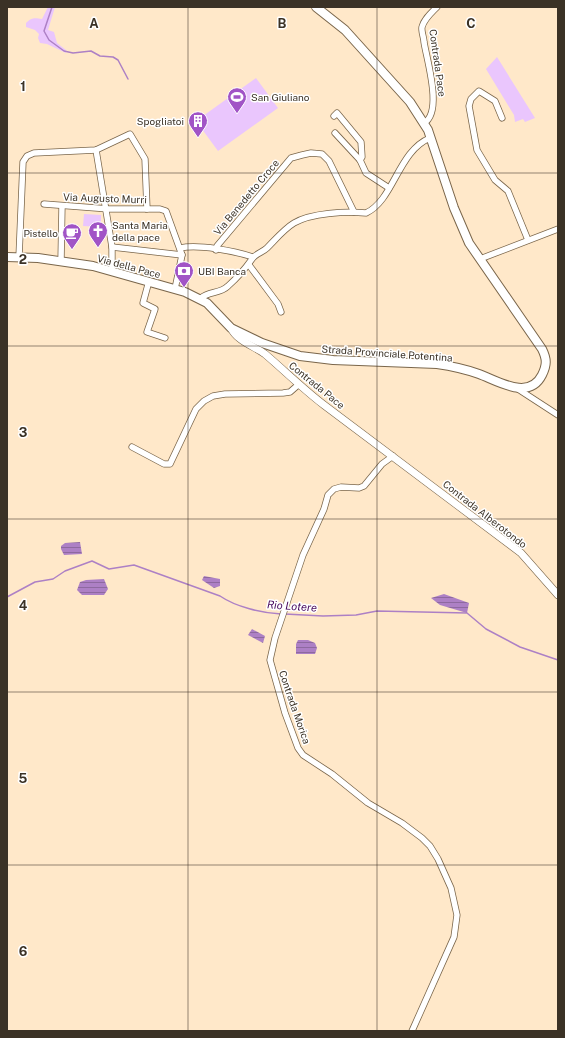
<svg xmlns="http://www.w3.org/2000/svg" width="565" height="1038" font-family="'Public Sans',sans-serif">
<defs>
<pattern id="water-rules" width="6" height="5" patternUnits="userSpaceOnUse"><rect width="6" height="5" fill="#ad80c5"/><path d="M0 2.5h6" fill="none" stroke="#8e69a0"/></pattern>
</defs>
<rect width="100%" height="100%" fill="#ffe8c9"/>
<g fill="#eac6fd">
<path d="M 48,7 L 55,7 L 48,30 L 54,32 L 57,43 L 66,50 L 66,53 L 47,44 L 40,43 L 38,38 L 39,34 L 35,30 L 26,27 L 26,23 C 32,17 35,18 42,19 Z"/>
<polygon points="497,57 535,118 525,122 523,119 515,122 514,115 486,69"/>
<polygon points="256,78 278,108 218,151 196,121"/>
<polygon points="84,214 101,215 101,227 83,226"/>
</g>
<g fill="url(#water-rules)">
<polygon points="80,542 82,554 64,555 61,549 61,546 65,543"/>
<polygon points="204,576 220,579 220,586 214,588 202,580"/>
<polygon points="104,579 108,589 104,595 82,595 77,590 80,582 86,580"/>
<polygon points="444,594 469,603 467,613 440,605 431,598"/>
<polygon points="252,629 265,636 263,643 248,635"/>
<polygon points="298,640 308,640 315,643 317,648 315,654 296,654 296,644"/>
</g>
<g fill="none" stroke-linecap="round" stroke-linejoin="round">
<g stroke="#ad80c5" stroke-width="1.5">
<polyline points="52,7 44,31 49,40 64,51 73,53 91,51 100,56 113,57 118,60 128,79"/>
<path d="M 7,597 L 35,582 L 53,579 L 65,571 L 92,561 L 109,569 L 134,565 L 220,596 C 236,607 262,613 281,614"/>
<polyline points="285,614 323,616 356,615 377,611 467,613 486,629 520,647 558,660"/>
</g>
<defs>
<g id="minor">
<polyline points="334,116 337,113 361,142 362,157 360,160"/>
<polyline points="502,118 495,101 479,91 471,99 469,106 477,150 495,180 508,191 528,240"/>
<path d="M 424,123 C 443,112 427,61 424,42 C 424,38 421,31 422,27 C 424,19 431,13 437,7"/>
<polyline points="335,133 360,160 366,173 389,188"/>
<polyline points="96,150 112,247 112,270"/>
<polyline points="44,204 109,209 160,209 166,211 182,255 175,289"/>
<polyline points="112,247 182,255"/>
<path d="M 180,248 C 199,244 234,251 253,257"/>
<polyline points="216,250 217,246 291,158 302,155 311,153 322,154 329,161 354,212"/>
<polyline points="19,257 23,162 27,156 34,153 96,150 130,134 145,159 147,209"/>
<polyline points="480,259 558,229"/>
<polyline points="61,261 62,206"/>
<polyline points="249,265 278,304 281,312"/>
<polyline points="149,281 143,303 155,309 147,332 165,338"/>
<path d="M 201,298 C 209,291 220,294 228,286 C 237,278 245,269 252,259 C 255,254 263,252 267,248 C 275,240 284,229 294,223 C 311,213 346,211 366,213 C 394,200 398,151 430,138"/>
<polyline points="518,389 558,415"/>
<polyline points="132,447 164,464 170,464 196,409 204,401 213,396 225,394 283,393 290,392 298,385"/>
<polyline points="393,456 382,464 364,486 359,488 341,487 334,489 328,495 324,509 303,555 275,638 270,660 285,713 298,748 303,755 332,774 368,803 402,823 422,838 430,846 438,859 451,888 457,915 454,937 412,1031"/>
</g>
<path id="tertiary" d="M 231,328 C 237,341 254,346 265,354 C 285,371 303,389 324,405 L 521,553 L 558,595"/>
<path id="secondary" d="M 7,257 L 38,258 L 93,266 L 185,292 L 207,303 L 231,328 L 262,343 L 300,356 L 333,360 L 437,364 C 451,366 465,369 479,374 C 498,381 529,401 542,375 C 547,365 547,359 542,349 L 469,243 L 454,208 L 428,130 L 410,102 L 345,30 L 316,7"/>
</defs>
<use href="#minor" stroke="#7a664b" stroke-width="7"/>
<use href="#tertiary" stroke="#7a664b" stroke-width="8"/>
<use href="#secondary" stroke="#7a664b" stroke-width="10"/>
<use href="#minor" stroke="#fff" stroke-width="5.5"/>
<use href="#tertiary" stroke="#fff" stroke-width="7"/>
<use href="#secondary" stroke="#fff" stroke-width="8"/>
</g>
<path fill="none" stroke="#3b3226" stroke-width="1" stroke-opacity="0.55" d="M 188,7 L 188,1031M 377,7 L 377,1031M 7,173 L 558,173M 7,346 L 558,346M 7,519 L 558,519M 7,692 L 558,692M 7,865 L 558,865"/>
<defs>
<symbol id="stadium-pin" viewBox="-11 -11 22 30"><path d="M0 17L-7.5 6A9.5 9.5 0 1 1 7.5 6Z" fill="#a154c6" stroke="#fff"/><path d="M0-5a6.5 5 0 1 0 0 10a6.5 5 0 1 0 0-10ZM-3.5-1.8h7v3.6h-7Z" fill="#fff"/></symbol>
<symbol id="building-pin" viewBox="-11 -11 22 30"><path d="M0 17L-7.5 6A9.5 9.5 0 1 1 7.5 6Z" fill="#a154c6" stroke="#fff"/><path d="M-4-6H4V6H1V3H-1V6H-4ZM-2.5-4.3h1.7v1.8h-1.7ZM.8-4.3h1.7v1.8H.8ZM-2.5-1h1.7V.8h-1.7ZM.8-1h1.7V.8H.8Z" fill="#fff"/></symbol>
<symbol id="church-pin" viewBox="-11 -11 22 30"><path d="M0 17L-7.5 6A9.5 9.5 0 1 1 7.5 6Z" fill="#a154c6" stroke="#fff"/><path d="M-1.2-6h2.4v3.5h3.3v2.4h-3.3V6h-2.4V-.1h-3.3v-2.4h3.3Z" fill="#fff"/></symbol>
<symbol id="cafe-pin" viewBox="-11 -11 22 30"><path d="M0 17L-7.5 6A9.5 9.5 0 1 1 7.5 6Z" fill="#a154c6" stroke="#fff"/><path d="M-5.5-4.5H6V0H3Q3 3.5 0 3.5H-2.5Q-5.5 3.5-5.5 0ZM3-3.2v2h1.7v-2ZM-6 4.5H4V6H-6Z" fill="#fff"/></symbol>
<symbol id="bank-pin" viewBox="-11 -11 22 30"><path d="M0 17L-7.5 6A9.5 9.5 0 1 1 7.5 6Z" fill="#a154c6" stroke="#fff"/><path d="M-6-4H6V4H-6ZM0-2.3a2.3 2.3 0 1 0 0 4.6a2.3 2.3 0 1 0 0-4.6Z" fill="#fff"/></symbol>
</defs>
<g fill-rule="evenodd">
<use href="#stadium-pin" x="226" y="86" width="22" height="30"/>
<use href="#building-pin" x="187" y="110" width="22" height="30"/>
<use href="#church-pin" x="87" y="220" width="22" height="30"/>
<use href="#cafe-pin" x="61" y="222" width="22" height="30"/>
<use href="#bank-pin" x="173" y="260" width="22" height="30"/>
</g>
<g text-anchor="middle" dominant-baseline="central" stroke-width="3" stroke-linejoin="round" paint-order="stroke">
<g font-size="10" fill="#3b3226" stroke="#fff">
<text transform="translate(438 63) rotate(82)">Contrada Pace</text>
<text transform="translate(246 197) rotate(-50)">Via Benedetto Croce</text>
<text transform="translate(105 198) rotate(2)">Via Augusto Murri</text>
<text transform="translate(129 266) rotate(15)">Via della Pace</text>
<text transform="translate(387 353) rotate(4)">Strada Provinciale Potentina</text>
<text transform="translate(317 385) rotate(39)">Contrada Pace</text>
<text transform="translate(485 514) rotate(38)">Contrada Alberotondo</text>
<text transform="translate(295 707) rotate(71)">Contrada Morica</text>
</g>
<g font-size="10" fill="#3b3226" stroke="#fff" text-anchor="start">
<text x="251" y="97">San Giuliano</text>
<text x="184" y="121" text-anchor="end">Spogliatoi</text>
<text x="112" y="225">Santa Maria<tspan x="112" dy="12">della pace</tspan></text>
<text x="58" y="233" text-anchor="end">Pistello</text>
<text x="198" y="271">UBI Banca</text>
</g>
<g font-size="11" font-style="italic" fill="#44055c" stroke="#fff">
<text transform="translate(292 606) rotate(4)">Rio Lotere</text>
</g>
</g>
<g font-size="13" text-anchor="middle" font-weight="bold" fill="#3b3226" stroke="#fff" stroke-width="3" stroke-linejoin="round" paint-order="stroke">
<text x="94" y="28">A</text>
<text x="282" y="28">B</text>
<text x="471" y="28">C</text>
<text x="23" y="91">1</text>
<text x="23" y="264">2</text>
<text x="23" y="437">3</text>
<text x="23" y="610">4</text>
<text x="23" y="783">5</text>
<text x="23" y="956">6</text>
</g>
<rect width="565" height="1038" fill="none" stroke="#3b3226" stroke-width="16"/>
</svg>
